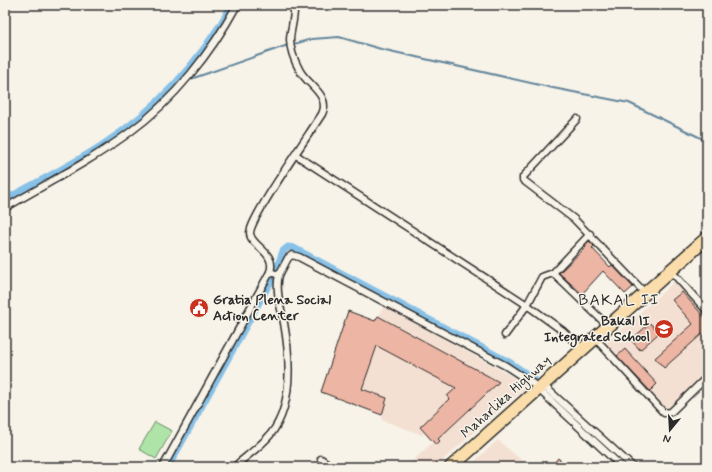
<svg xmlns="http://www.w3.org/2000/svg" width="712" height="472" font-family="Mynerve,sans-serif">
<rect width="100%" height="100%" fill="#f7f3e8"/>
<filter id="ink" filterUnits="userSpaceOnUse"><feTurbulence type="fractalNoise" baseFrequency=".025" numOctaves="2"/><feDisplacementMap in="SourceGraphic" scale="8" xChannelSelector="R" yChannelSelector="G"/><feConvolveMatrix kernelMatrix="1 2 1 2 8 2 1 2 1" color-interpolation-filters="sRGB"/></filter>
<g filter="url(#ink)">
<g fill="#f4e0d3">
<polygon points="676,280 707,314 707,374 671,407 664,409 604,345"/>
<polygon points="384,306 528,385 435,467 406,467 433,442 424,433 422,435 382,420 382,415 321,392 348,311 375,321"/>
<polygon points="498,440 508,449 530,467 468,467"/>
</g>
<polygon fill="#aee4a7" stroke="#6c8869" points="155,422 172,431 156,459 139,449"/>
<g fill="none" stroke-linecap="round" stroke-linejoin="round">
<g stroke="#63859c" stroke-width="2">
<polyline points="294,44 312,39 339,37 381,49 553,88 629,103 707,141"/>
<polyline points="188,80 288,45"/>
</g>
<g stroke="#88c1e7" stroke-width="7">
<path d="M 5,200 C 37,182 70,166 101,146 C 155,111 200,62 232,5"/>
<polyline points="276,271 283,251 288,247 294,248 509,362 534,379"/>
<polyline points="559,403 627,467"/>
<polyline points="168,467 273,277"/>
</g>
</g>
<g fill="#edb5a3" stroke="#2b2b2b">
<polygon points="589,241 594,246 592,248 610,267 612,265 633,287 625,294 603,271 582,294 559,273 586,247 585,245"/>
<polygon points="682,292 707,320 707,340 702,334 664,368 655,358 693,324 672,300"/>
<polygon points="348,311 375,321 378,316 499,382 438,439 440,441 436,445 420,427 449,399 447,396 456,388 377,346 362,389 387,398 382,415 321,392"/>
<polygon points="650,323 659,333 640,350 631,340"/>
<polygon points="625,349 657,384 650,391 617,356"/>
<polygon points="558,458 568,467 551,467"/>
</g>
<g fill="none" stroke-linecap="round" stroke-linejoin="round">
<defs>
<g id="street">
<polyline points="577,119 523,177 523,180 574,219 645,293"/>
<polyline points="296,155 527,305 563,331 582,349"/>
<path d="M 5,208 C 47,183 91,161 130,132 C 174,100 211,53 237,5"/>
<polyline points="670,270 707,311"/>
<path d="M 270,272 C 277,252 250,246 250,233 C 250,218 310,133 322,114 C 331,96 308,85 300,71 C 295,62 290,49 290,39 C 291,27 295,17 294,5"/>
<polyline points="553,273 608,326"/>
<polyline points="505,335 527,305 542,277 553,273 590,234"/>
<polyline points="595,338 664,413 671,412 707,377"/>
<polyline points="543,385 633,467"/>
<polyline points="321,459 332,467"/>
<polyline points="163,467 270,272 279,275 288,258 292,255 299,257 506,366 532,383 622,467"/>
<path d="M 234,467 C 245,457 260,447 270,435 C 294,406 290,357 284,323 C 281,308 275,290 279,275"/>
</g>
<polyline id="highway" points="451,467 707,238"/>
</defs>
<use href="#street" stroke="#2b2b2b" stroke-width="9"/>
<use href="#highway" stroke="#2b2b2b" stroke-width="15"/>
<use href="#street" stroke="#f7f3e8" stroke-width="6"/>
<use href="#highway" stroke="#faddab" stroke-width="12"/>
</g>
</g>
<defs>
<symbol id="civic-disc" viewBox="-11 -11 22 22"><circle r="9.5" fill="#c8321e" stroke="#f7f3e8"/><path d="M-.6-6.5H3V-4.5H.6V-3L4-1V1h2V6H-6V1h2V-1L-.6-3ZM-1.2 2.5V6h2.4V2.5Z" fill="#fff"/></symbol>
<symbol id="school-disc" viewBox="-11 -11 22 22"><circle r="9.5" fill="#c8321e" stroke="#f7f3e8"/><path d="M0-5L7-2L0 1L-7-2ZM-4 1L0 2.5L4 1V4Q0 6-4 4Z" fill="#fff"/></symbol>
</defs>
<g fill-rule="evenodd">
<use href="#civic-disc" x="188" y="297" width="22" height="22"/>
<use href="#school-disc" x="653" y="318" width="22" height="22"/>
</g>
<g text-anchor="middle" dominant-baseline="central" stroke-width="3" stroke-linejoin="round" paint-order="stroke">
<g font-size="14" font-weight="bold" fill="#2b2b2b" stroke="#f7f3e8" text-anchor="start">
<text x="213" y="300">Gratia Plena Social<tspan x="213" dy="16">Action Center</tspan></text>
<text x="650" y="321" text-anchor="end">Bakal II<tspan x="650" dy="16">Integrated School</tspan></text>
</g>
<g font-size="14" fill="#2b2b2b" stroke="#f7f3e8">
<text transform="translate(506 397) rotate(-42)">Maharlika Highway</text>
</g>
<g font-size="16" letter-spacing="1" fill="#2b2b2b" stroke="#f7f3e8">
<text x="619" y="300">BAKAL II</text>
</g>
</g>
<rect width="712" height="472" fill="none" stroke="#f7f3e8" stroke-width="20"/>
<rect x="10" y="10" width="692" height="452" fill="none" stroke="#2b2b2b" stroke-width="1.5" filter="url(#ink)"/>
<g transform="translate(670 430) rotate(198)" stroke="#f7f3e8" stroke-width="3" paint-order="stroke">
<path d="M0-3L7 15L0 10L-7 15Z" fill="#2b2b2b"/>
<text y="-6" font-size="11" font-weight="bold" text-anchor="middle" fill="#2b2b2b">N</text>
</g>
</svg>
